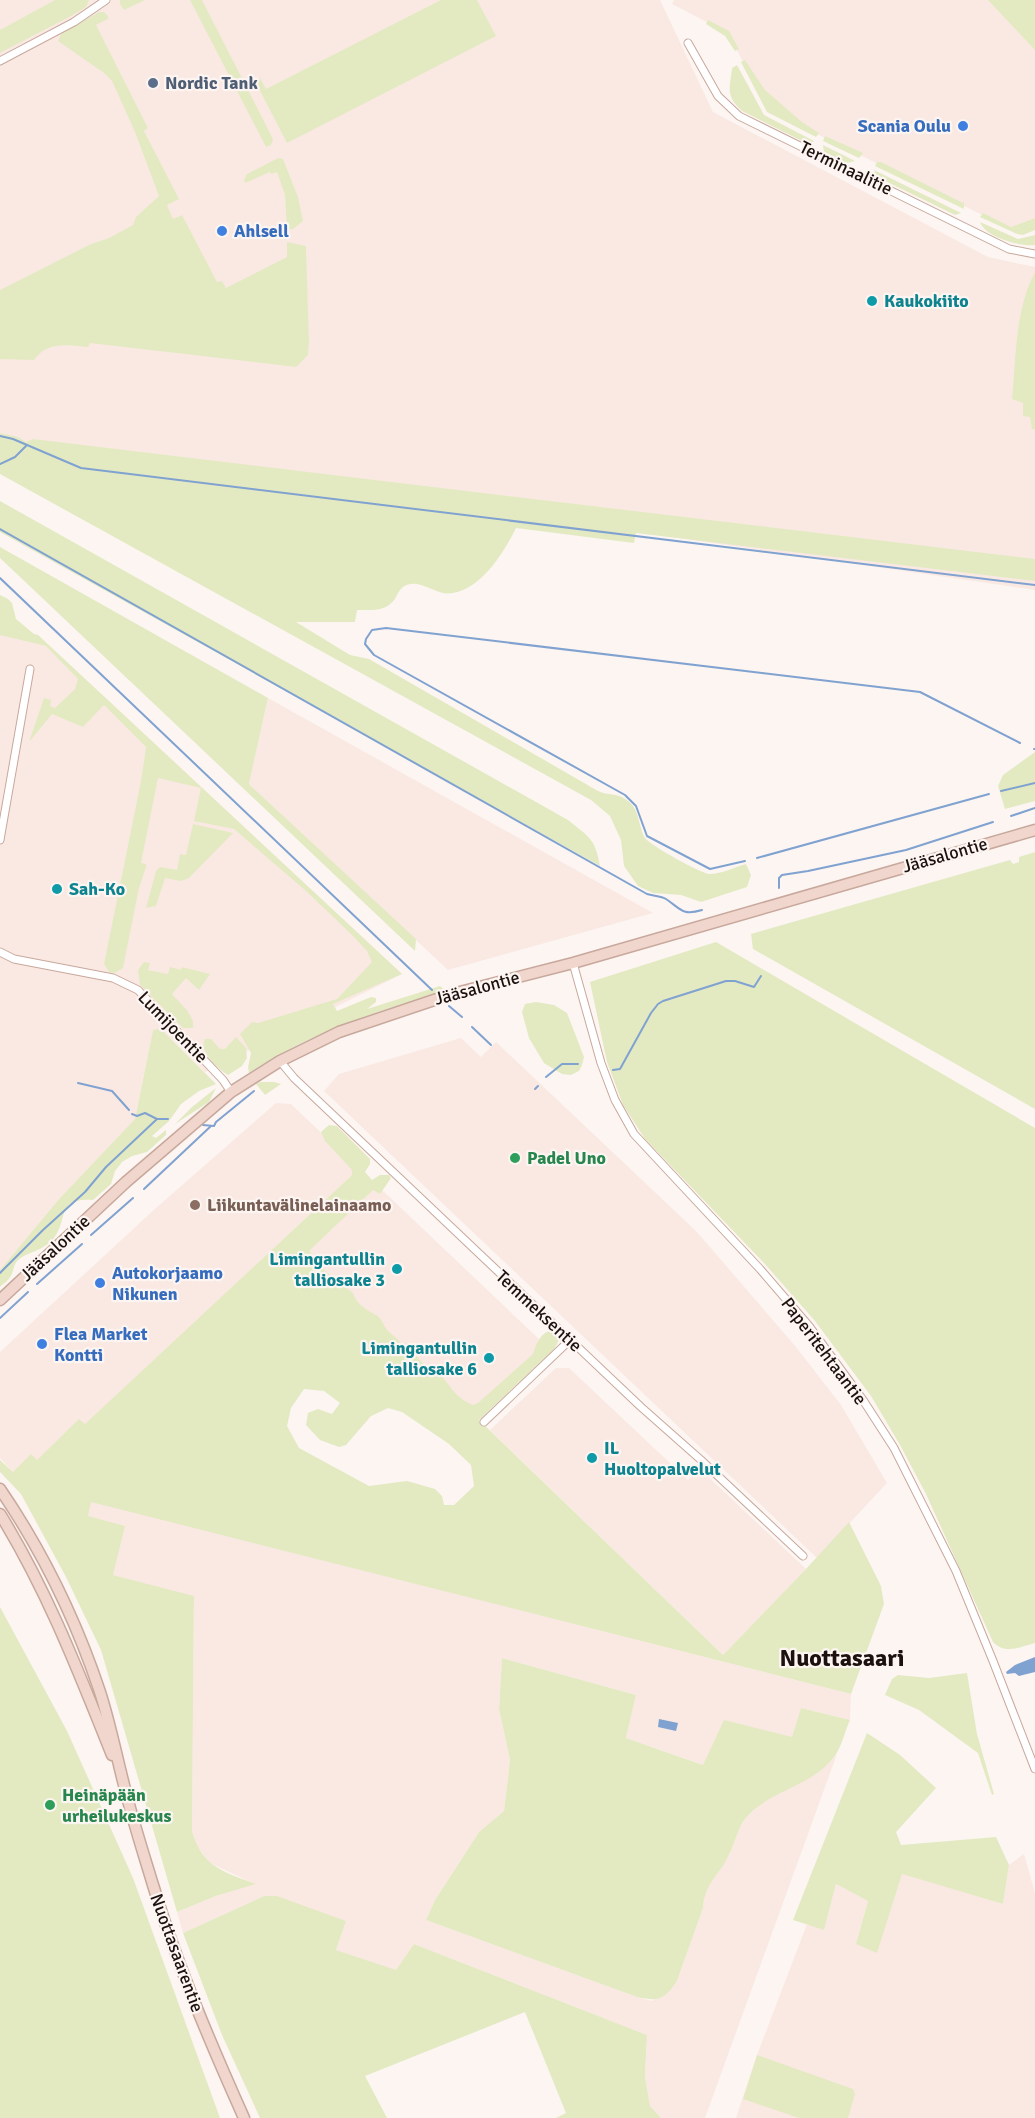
<svg xmlns="http://www.w3.org/2000/svg" width="1035" height="2118" font-family="Signika,sans-serif">
<rect width="100%" height="100%" fill="#fcf5f2"/>
<g fill="#fae9e3">
<polygon points="0,0 660,0 713,112 988,257 1035,267 1035,590 0,439"/>
<polygon points="674,0 991,0 1035,45 1035,220 1011,229 768,110 728,33 672,4"/>
<polygon points="0,629 38,635 402,974 205,1072 160,1028 153,1030 135,1119 59,1199 0,1270"/>
<polygon points="268,698 653,913 448,970 249,784"/>
<polygon points="461,1038 481,1057 496,1042 697,1232 796,1347 841,1405 887,1483 817,1558 324,1091 339,1074"/>
<polygon points="276,1103 291,1104 352,1162 352,1175 23,1483 0,1458 0,1352 156,1208"/>
<polygon points="367,1188 380,1188 541,1341 541,1354 474,1416 300,1250"/>
<polygon points="556,1368 569,1368 688,1480 699,1468 806,1569 723,1655 490,1430"/>
<polygon points="91,1501 851,1694 850,1720 801,1708 793,1737 704,1765 626,1738 636,1695 502,1658 499,1709 510,1760 504,1811 479,1832 435,1900 426,1920 637,1997 652,2001 677,1981 703,1908 704,1896 711,1880 729,1856 738,1831 746,1818 765,1800 816,1774 828,1764 837,1754 705,2118 661,2118 650,2106 645,2076 647,2035 414,1944 396,1971 336,1950 346,1921 264,1896 183,1933 177,1912 216,1896 255,1884 210,1863 196,1845 192,1831 194,1597 113,1575 87,1516"/>
<polygon points="1024,1854 1035,1893 1035,2118 736,2118 757,2055 807,1924 824,1929 836,1884 868,1901 856,1944 902,1873 1003,1904 1009,1865"/>
</g>
<g fill="#e3eac2" fill-rule="evenodd">
<polygon points="55,0 89,0 86,7 71,16 0,53 0,30"/>
<polygon points="120,0 145,0 124,10 120,4"/>
<polygon points="190,0 202,0 273,139 271,145 266,147"/>
<polygon points="441,0 477,0 496,36 287,143 255,81 260,78 266,89"/>
<polygon points="988,0 1035,0 1035,50"/>
<path d="M 99,12 L 104,12 L 108,16 L 108,19 L 96,25 L 148,128 L 144,131 L 179,199 L 167,205 L 173,219 L 182,215 L 217,282 L 222,281 L 226,288 L 287,257 L 287,242 L 306,246 L 309,342 L 308,355 L 296,367 L 90,343 L 88,347 C 67,345 47,341 34,360 L 0,359 L 0,290 L 91,244 L 109,238 L 133,225 L 136,217 L 159,196 L 135,132 L 112,81 L 104,73 L 58,41 L 61,34 Z"/>
<polygon points="708,20 729,31 739,49 735,51 725,36 706,24"/>
<polygon points="745,60 765,90 802,122 819,133 816,137 767,112 741,62"/>
<path d="M 737,65 L 764,115 L 814,141 L 810,145 L 742,111 C 725,95 730,89 732,68 Z"/>
<polygon points="825,136 863,153 859,158 823,141"/>
<polygon points="823,145 855,161 847,163 824,152"/>
<polygon points="278,158 283,159 298,197 303,221 293,229 287,230 285,195 277,172 271,174 270,172 245,183 244,180 247,174"/>
<polygon points="877,162 881,162 963,203 964,201 964,209 875,166"/>
<polygon points="874,170 961,213 955,215 877,177"/>
<polygon points="983,213 1011,227 1035,218 1035,230 1023,235 1017,234 980,217"/>
<path d="M 980,222 L 1018,239 L 1035,235 L 1035,245 C 1020,247 985,237 980,222 Z"/>
<path d="M 1035,272 L 1035,430 L 1032,429 L 1030,417 L 1023,416 L 1023,403 L 1012,399 C 1016,358 1015,309 1035,272 Z"/>
<path d="M 0,433 L 18,437 L 26,442 L 33,439 L 1035,559 L 1035,581 L 636,533 L 634,543 L 516,528 C 504,553 476,598 443,593 C 431,591 416,578 403,587 C 400,589 397,595 395,599 C 385,612 373,610 357,610 L 355,622 L 296,622 L 350,655 L 369,659 L 598,791 C 608,796 617,792 628,801 C 640,810 638,826 645,838 C 650,845 701,874 710,874 C 721,874 735,867 746,864 L 751,875 L 747,887 L 701,902 L 681,895 L 653,893 L 638,886 L 624,866 L 621,840 L 610,816 L 591,800 L 0,474 Z"/>
<path d="M 0,501 L 568,820 C 589,837 595,838 600,866 L 0,532 Z"/>
<polygon points="0,547 268,698 249,784 416,939 415,951 0,558"/>
<path d="M 0,595 L 8,599 L 12,603 L 16,619 L 34,634 L 38,635 L 402,974 L 333,1004 L 337,1011 L 371,997 L 376,998 L 376,1002 L 367,1009 L 440,986 L 446,991 C 377,1011 309,1033 249,1073 L 248,1067 L 251,1053 L 240,1034 L 252,1022 L 258,1023 L 337,999 L 372,962 L 367,951 L 351,934 L 306,891 L 234,829 L 194,821 L 201,788 L 158,778 L 141,863 L 146,864 L 146,867 L 139,888 L 123,968 L 115,973 L 109,972 L 104,964 L 141,781 L 146,747 L 104,705 L 83,727 L 52,714 L 29,742 L 44,698 L 51,700 L 50,706 L 55,708 L 75,689 L 78,679 L 46,646 L 0,635 Z"/>
<polygon points="1035,752 1035,801 1005,809 998,786 1003,775"/>
<polygon points="193,824 233,833 189,878 181,881 165,878 156,906 146,908 156,871 160,867 177,870 180,854 186,855"/>
<polygon points="1035,852 1035,1109 753,949 751,934 1010,860 1013,864 1019,862 1019,857"/>
<path d="M 716,942 L 1035,1128 L 1035,1643 C 1020,1647 1005,1655 993,1642 L 926,1494 L 900,1445 L 871,1396 L 815,1321 L 764,1263 L 645,1139 L 623,1105 L 607,1062 L 590,982 Z"/>
<path d="M 144,962 L 150,963 L 148,970 L 168,974 L 170,967 L 181,970 L 182,967 L 210,974 L 199,990 L 186,978 L 172,994 C 180,1004 195,1014 193,1028 L 183,1028 L 140,985 L 138,970 Z"/>
<polygon points="536,1002 554,1005 567,1013 584,1057 582,1065 579,1071 571,1075 562,1074 544,1063 529,1038 522,1012 525,1004"/>
<path d="M 160,1028 L 216,1084 L 199,1091 L 181,1104 L 169,1121 L 152,1136 L 156,1138 L 166,1130 L 166,1135 L 147,1152 L 132,1156 L 122,1162 L 115,1171 L 111,1184 L 93,1200 C 56,1197 68,1220 54,1238 C 42,1252 29,1251 18,1260 C 13,1265 14,1272 10,1277 C 8,1281 3,1284 0,1287 L 0,1270 L 59,1199 L 135,1119 L 153,1030 Z"/>
<path d="M 236,1037 L 246,1048 L 247,1058 L 242,1066 L 228,1075 C 218,1069 198,1051 205,1039 L 211,1039 L 220,1049 L 225,1049 Z"/>
<polygon points="261,1082 274,1082 281,1084 265,1095 256,1084"/>
<polygon points="216,1088 209,1102 175,1124 192,1107"/>
<path d="M 329,1125 L 337,1126 L 370,1159 L 370,1164 L 365,1172 L 372,1180 L 380,1175 L 389,1175 L 391,1178 L 380,1194 L 373,1190 L 309,1251 L 322,1264 L 324,1270 L 353,1293 C 356,1304 367,1310 376,1315 C 382,1318 383,1325 387,1330 C 391,1334 397,1338 401,1343 L 406,1343 C 414,1351 419,1361 428,1368 C 434,1372 440,1374 444,1379 C 454,1391 457,1398 473,1405 L 478,1403 L 533,1354 C 536,1344 541,1332 552,1330 L 558,1335 L 558,1342 L 554,1349 L 479,1420 L 723,1655 L 806,1569 L 849,1522 L 881,1586 L 884,1604 L 851,1694 L 91,1502 L 88,1516 L 125,1526 L 113,1575 L 194,1596 L 192,1831 C 202,1867 224,1872 256,1884 L 216,1896 L 177,1912 L 101,1650 L 66,1577 L 21,1494 L 0,1472 L 0,1460 L 13,1472 L 31,1454 L 37,1460 L 79,1419 L 85,1424 L 352,1175 L 352,1170 L 325,1141 L 321,1132 ZM 304,1389 L 324,1391 L 340,1403 L 332,1414 L 318,1409 L 308,1413 L 306,1425 L 320,1440 L 339,1447 L 346,1445 L 371,1416 L 388,1408 L 402,1412 L 449,1444 L 471,1465 L 474,1486 L 454,1505 L 444,1505 L 442,1496 L 435,1489 L 407,1481 L 369,1486 L 299,1448 L 287,1426 L 291,1408 Z"/>
<polygon points="0,1607 67,1731 133,1878 220,2118 0,2118"/>
<path d="M 502,1658 L 636,1695 L 626,1738 L 703,1765 L 724,1720 L 792,1737 L 801,1708 L 850,1720 C 845,1731 842,1745 836,1754 C 816,1786 770,1789 746,1818 C 737,1829 735,1843 729,1855 C 719,1876 705,1882 703,1908 L 677,1981 C 665,1999 659,2002 637,1997 L 426,1920 L 435,1900 L 479,1832 L 504,1811 L 510,1760 L 499,1709 Z"/>
<polygon points="967,1673 977,1734 994,1794 992,1795 978,1753 919,1710 885,1695 892,1679 898,1675 929,1678"/>
<polygon points="867,1733 900,1755 936,1788 896,1832 901,1845 996,1837 1009,1865 1003,1904 902,1874 877,1953 856,1944 868,1901 836,1884 824,1930 793,1920"/>
<polygon points="264,1896 277,1896 346,1921 336,1950 396,1970 414,1944 647,2035 645,2076 650,2106 661,2118 556,2118 566,2113 525,2012 365,2076 387,2118 260,2118 222,2035 183,1933"/>
<polygon points="757,2055 853,2089 855,2094 848,2118 799,2118 743,2099"/>
</g>
<g fill="#80a2d0">
<polygon points="1035,1657 1035,1672 1019,1676 1015,1673 1007,1674 1006,1672 1015,1665"/>
<polygon points="659,1719 678,1723 676,1731 658,1727"/>
</g>
<g fill="none" stroke-linecap="round" stroke-linejoin="round">
<g stroke="#80a2d0" stroke-width="2">
<polyline points="0,436 13,439 81,468 1035,585"/>
<polyline points="0,464 15,457 26,446"/>
<path d="M 0,529 L 647,894 C 653,896 661,896 666,899 C 681,909 682,916 702,910"/>
<polyline points="0,578 432,990"/>
<polyline points="1034,749 1035,749"/>
<polyline points="1001,791 1035,783"/>
<polyline points="1011,816 1035,808"/>
<polyline points="757,858 989,794"/>
<polyline points="745,861 710,869 647,836 636,806 625,795 374,655 365,644 366,639 372,630 386,628 920,692 1020,743"/>
<polyline points="779,888 779,878 782,875 808,871 906,850 993,822"/>
<polyline points="449,1006 462,1017"/>
<polyline points="472,1027 491,1045"/>
<polyline points="613,1070 620,1069 651,1013 658,1004 663,1001 726,981 735,981 754,987 761,976"/>
<polyline points="546,1077 562,1064 578,1064"/>
<polyline points="78,1083 112,1091 129,1110"/>
<polyline points="535,1089 538,1086"/>
<polyline points="132,1114 137,1116 145,1113 157,1119 168,1119"/>
<polyline points="203,1125 214,1126 216,1122 254,1091"/>
<polyline points="144,1189 211,1126"/>
<polyline points="91,1235 133,1198"/>
<polyline points="0,1273 43,1230 85,1192 106,1167 157,1119"/>
<polyline points="37,1284 82,1244"/>
<polyline points="0,1318 28,1292"/>
</g>
<defs>
<g id="street">
<polyline points="688,43 718,96 739,116 1009,249 1035,254"/>
<polyline points="0,61 74,22 106,0"/>
<polyline points="0,840 30,669"/>
<polyline points="0,952 14,959 113,978 138,990 223,1080 231,1092"/>
<polyline points="573,963 601,1063 615,1100 634,1134 760,1269 809,1326 863,1400 894,1448 956,1571 993,1661 1035,1769"/>
<polyline points="280,1061 294,1078 641,1407 701,1460 803,1556"/>
<polyline points="484,1422 570,1340"/>
</g>
<g id="secondary">
<polyline points="0,1300 126,1182 231,1092 280,1061 339,1032 452,994 573,963 1035,830"/>
<path d="M 0,1489 C 43,1552 76,1620 100,1692 C 110,1723 116,1754 124,1785 C 132,1818 143,1852 153,1885 C 177,1965 210,2042 244,2118"/>
<path d="M 0,1514 C 47,1590 79,1673 112,1755"/>
</g>
</defs>
<use href="#street" stroke="#c8a89c" stroke-width="9"/>
<use href="#secondary" stroke="#c8a89c" stroke-width="13"/>
<use href="#street" stroke="#fff" stroke-width="7"/>
<use href="#secondary" stroke="#f0d6cc" stroke-width="10"/>
</g>
<circle fill="#5c6f8a" stroke="#fcf5f2" stroke-width="2" cx="153" cy="83" r="6"/>
<g fill="#3f7fe0" stroke="#fcf5f2" stroke-width="2">
<circle cx="963" cy="126" r="6"/>
<circle cx="222" cy="231" r="6"/>
<circle cx="100" cy="1283" r="6"/>
<circle cx="42" cy="1344" r="6"/>
</g>
<g fill="#0f9aa8" stroke="#fcf5f2" stroke-width="2">
<circle cx="872" cy="301" r="6"/>
<circle cx="57" cy="889" r="6"/>
<circle cx="397" cy="1269" r="6"/>
<circle cx="489" cy="1358" r="6"/>
<circle cx="592" cy="1458" r="6"/>
</g>
<g fill="#2e9e5b" stroke="#fcf5f2" stroke-width="2">
<circle cx="515" cy="1158" r="6"/>
<circle cx="50" cy="1805" r="6"/>
</g>
<circle fill="#8d6e63" stroke="#fcf5f2" stroke-width="2" cx="195" cy="1205" r="6"/>
<g text-anchor="middle" dominant-baseline="central" stroke-width="4.5" stroke-linejoin="round" paint-order="stroke">
<g font-size="18" font-weight="bold" fill="#4e5e75" stroke="#fcf5f2" text-anchor="start">
<text x="165" y="83">Nordic Tank</text>
</g>
<g font-size="18" font-weight="bold" fill="#366cbe" stroke="#fcf5f2" text-anchor="start">
<text x="951" y="126" text-anchor="end">Scania Oulu</text>
<text x="234" y="231">Ahlsell</text>
<text x="112" y="1273">Autokorjaamo<tspan x="112" dy="21">Nikunen</tspan></text>
<text x="54" y="1334">Flea Market<tspan x="54" dy="21">Kontti</tspan></text>
</g>
<g font-size="18" fill="#1c110d" stroke="#fcf5f2">
<text transform="translate(846 168) rotate(26)">Terminaalitie</text>
<text transform="translate(945 855) rotate(-16)">Jääsalontie</text>
<text transform="translate(477 988) rotate(-15)">Jääsalontie</text>
<text transform="translate(173 1027) rotate(46)">Lumijoentie</text>
<text transform="translate(55 1248) rotate(-43)">Jääsalontie</text>
<text transform="translate(539 1311) rotate(43)">Temmeksentie</text>
<text transform="translate(824 1351) rotate(53)">Paperitehtaantie</text>
<text transform="translate(177 1953) rotate(70)">Nuottasaarentie</text>
</g>
<g font-size="18" font-weight="bold" fill="#0d838f" stroke="#fcf5f2" text-anchor="start">
<text x="884" y="301">Kaukokiito</text>
<text x="69" y="889">Sah-Ko</text>
<text x="385" y="1259" text-anchor="end">Limingantullin<tspan x="385" dy="21">talliosake 3</tspan></text>
<text x="477" y="1348" text-anchor="end">Limingantullin<tspan x="477" dy="21">talliosake 6</tspan></text>
<text x="604" y="1448">IL<tspan x="604" dy="21">Huoltopalvelut</tspan></text>
</g>
<g font-size="18" font-weight="bold" fill="#27864d" stroke="#fcf5f2" text-anchor="start">
<text x="527" y="1158">Padel Uno</text>
<text x="62" y="1795">Heinäpään<tspan x="62" dy="21">urheilukeskus</tspan></text>
</g>
<g font-size="18" font-weight="bold" fill="#785e54" stroke="#fcf5f2" text-anchor="start">
<text x="207" y="1205">Liikuntavälinelainaamo</text>
</g>
<g font-size="24" font-weight="bold" fill="#1c110d" stroke="#fcf5f2">
<text x="842" y="1658">Nuottasaari</text>
</g>
</g>
</svg>
